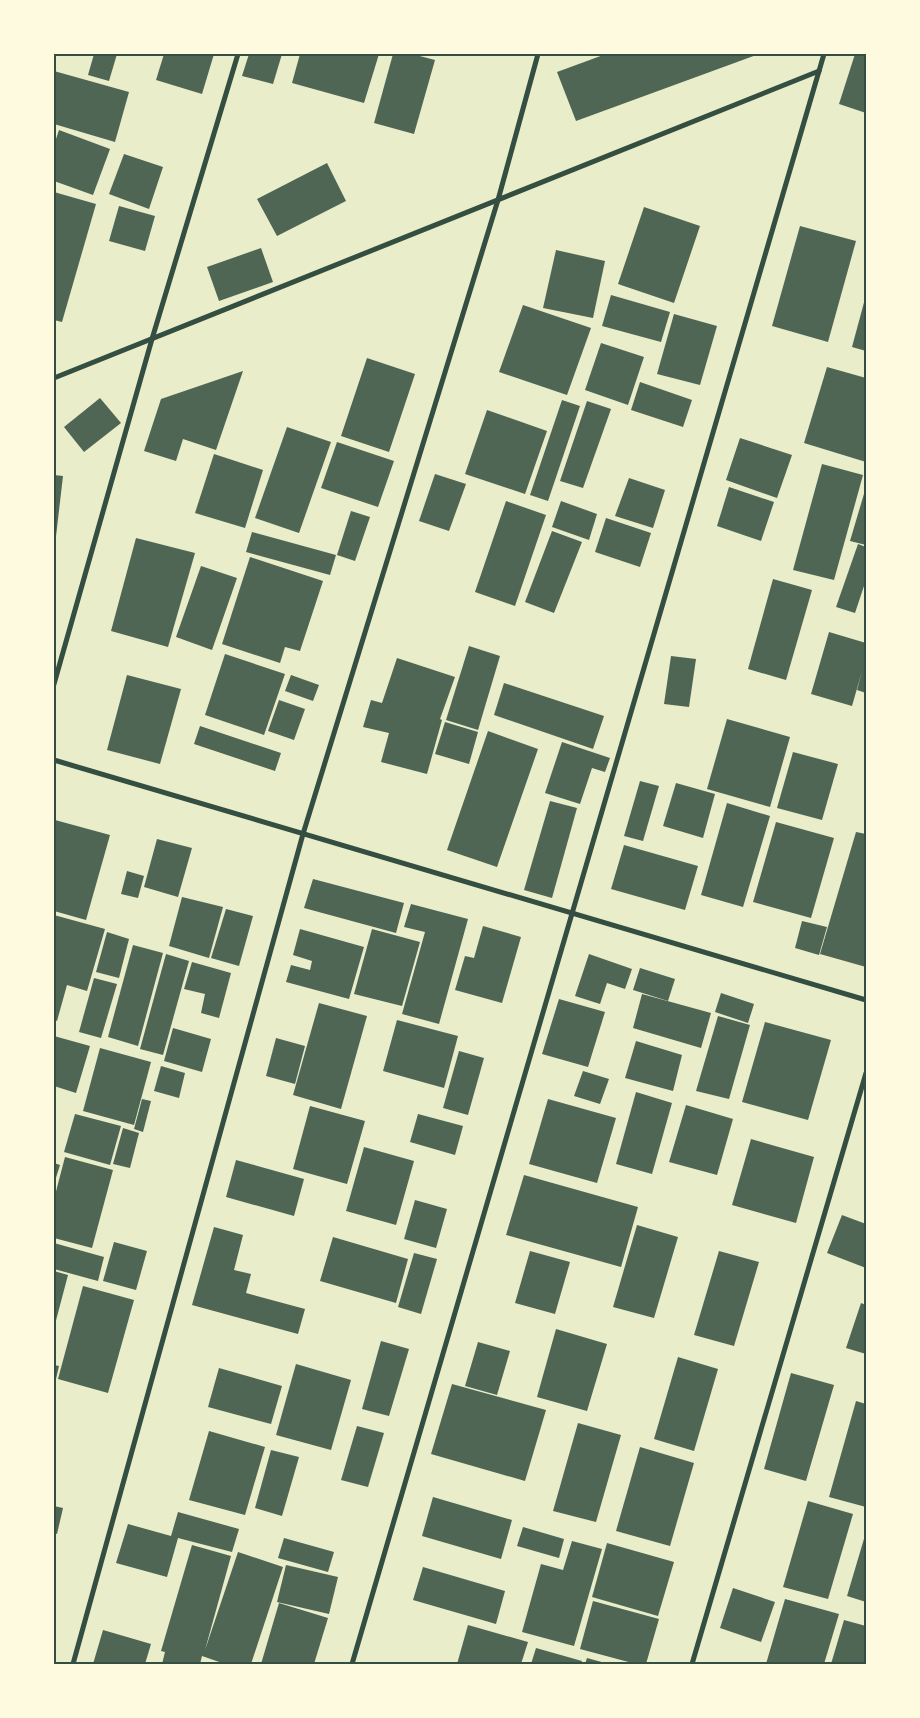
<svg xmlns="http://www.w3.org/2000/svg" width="920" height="1718" font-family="'Space Grotesk',sans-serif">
<rect width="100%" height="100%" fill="#e9edc9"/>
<g fill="#4f6655">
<polygon points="94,54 117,54 109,81 88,75"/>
<polygon points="164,54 214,54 202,94 156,80"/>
<polygon points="249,54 282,54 273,84 242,76"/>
<polygon points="300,54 379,54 364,103 292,83"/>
<polygon points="393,54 412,54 435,60 414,134 374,123"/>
<polygon points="606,54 759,54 576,121 557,72"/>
<polygon points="855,54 866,54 866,113 839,104"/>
<polygon points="54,71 129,92 115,142 54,124"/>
<polygon points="59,130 110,149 93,195 54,181 54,145"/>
<polygon points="124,154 163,167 149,209 109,194"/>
<polygon points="327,163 346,201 277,236 257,199"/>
<polygon points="54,192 96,204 62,322 54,320"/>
<polygon points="119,206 155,216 145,251 109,241"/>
<polygon points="644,207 700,226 674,303 618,284"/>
<polygon points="800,226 856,241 828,342 772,326"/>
<polygon points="261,248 273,282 219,301 207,267"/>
<polygon points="556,250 605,261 593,318 543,308"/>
<polygon points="611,295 670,312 661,342 602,326"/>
<polygon points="866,295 866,351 852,347"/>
<polygon points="523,305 591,328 567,395 499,372"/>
<polygon points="674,314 717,326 700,385 657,374"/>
<polygon points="601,343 644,357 628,405 585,390"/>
<polygon points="367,358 415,374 389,452 341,436"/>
<polygon points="827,367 866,378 866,462 804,443"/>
<polygon points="243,371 216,450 183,439 176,461 144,451 161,399"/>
<polygon points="640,382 692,400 683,427 631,410"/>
<polygon points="100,398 121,423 84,452 64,427"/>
<polygon points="562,400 580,406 548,501 530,495"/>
<polygon points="587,401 611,409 583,488 560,481"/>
<polygon points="487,410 547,431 525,494 465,474"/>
<polygon points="287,427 331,442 299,533 255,518"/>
<polygon points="740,438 792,455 777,498 726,480"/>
<polygon points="337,442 394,461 378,507 321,488"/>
<polygon points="214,454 263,470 245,528 195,513"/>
<polygon points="822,464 863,475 834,580 793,570"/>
<polygon points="435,474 466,484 449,531 419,521"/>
<polygon points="54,475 63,476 55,545 54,545"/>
<polygon points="629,478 665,490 653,528 615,516"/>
<polygon points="729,487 774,502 761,541 717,526"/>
<polygon points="866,487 866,545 850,541"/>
<polygon points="506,501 546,515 515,606 475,592"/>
<polygon points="561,501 597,514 589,540 552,527"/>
<polygon points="351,511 370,517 355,561 337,555"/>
<polygon points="606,518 651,533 640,567 595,552"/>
<polygon points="552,531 582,542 554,613 525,602"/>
<polygon points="252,532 336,555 330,575 246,552"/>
<polygon points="136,538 195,553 168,647 111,631"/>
<polygon points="858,544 866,547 866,580 855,613 836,607"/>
<polygon points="250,557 323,581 300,651 285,647 280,663 222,644"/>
<polygon points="201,566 237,578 212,650 176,637"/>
<polygon points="773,579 812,590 786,680 748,669"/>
<polygon points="829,632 866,643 866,693 857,690 862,671 852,706 811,694"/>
<polygon points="469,646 500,656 478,730 446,720"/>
<polygon points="225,654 285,674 264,735 205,715"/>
<polygon points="671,656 696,659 689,707 664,704"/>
<polygon points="397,658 455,677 440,719 442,720 427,774 381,762 389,733 363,727 371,700 382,703"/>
<polygon points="127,675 181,689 160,764 107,750"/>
<polygon points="291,675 319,685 313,701 285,691"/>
<polygon points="504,683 604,716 593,749 494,715"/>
<polygon points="279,700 305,709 294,740 268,731"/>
<polygon points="727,719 790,737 770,807 707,789"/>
<polygon points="445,722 478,732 469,764 435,754"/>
<polygon points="200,726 281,753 275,771 194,744"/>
<polygon points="488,731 538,749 497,867 447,850"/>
<polygon points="562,742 610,758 605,772 592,768 580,804 545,793"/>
<polygon points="793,752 838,764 822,820 777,808"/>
<polygon points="640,781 659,786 643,841 624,836"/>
<polygon points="676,783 715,794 703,838 663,826"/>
<polygon points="550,801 577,808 552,898 524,890"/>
<polygon points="727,803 770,816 743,907 701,895"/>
<polygon points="55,820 110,835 86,920 54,911 54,825"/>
<polygon points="776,822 834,838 811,918 753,902"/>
<polygon points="856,832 866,834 866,967 820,954"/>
<polygon points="157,839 192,848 178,897 144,887"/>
<polygon points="624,845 698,866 685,910 611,889"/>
<polygon points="127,871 144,876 138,898 121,894"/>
<polygon points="313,879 404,903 396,933 304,908"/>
<polygon points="182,897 223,907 209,958 169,946"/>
<polygon points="411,904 468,919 439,1024 402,1014 425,932 404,927"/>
<polygon points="226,909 253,916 239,966 211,958"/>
<polygon points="54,915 105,929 87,991 67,985 57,1021 54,1020"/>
<polygon points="802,921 827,927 819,955 795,948"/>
<polygon points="483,926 521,937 502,1003 455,990 465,956 474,958"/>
<polygon points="300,929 364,947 349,999 286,982 291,965 310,970 312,961 293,955"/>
<polygon points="372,929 420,942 402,1006 354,994"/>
<polygon points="107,932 129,939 119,978 96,972"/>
<polygon points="133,945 163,953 138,1046 108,1037"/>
<polygon points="166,954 189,961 163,1055 140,1049"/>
<polygon points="589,954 632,969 625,989 607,983 600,1004 575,996"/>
<polygon points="192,962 231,973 219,1018 201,1013 205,994 184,989"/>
<polygon points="640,968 675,979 668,1001 633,990"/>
<polygon points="94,978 117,984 101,1038 79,1032"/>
<polygon points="721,993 754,1004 748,1023 715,1012"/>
<polygon points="642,994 711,1013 701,1048 633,1028"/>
<polygon points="559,999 605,1012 588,1067 542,1054"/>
<polygon points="319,1003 367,1016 341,1109 293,1095"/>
<polygon points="718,1016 750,1025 729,1099 696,1091"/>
<polygon points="397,1020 458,1036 444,1088 383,1071"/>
<polygon points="765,1022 831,1040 808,1120 742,1102"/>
<polygon points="173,1028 211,1039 202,1072 164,1061"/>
<polygon points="54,1036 90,1046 76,1093 54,1086"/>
<polygon points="276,1038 305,1046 295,1084 266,1076"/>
<polygon points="636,1041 682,1055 673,1091 625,1078"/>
<polygon points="100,1048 151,1062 134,1125 83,1111"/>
<polygon points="459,1051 484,1058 468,1115 443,1108"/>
<polygon points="161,1066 185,1073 179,1098 154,1091"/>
<polygon points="583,1071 609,1079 600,1104 574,1096"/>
<polygon points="636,1092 672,1103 652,1174 616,1164"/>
<polygon points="142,1099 151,1101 143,1132 134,1129"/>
<polygon points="548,1099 616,1118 597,1183 529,1164"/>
<polygon points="686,1105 733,1119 717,1175 669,1162"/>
<polygon points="310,1106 365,1121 347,1184 293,1169"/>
<polygon points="75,1114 121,1126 110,1165 64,1152"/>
<polygon points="418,1114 463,1126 455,1155 410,1142"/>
<polygon points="123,1128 139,1133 130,1168 113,1164"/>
<polygon points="751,1139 814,1157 796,1223 732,1205"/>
<polygon points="364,1147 414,1161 396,1225 346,1211"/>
<polygon points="65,1157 113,1170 92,1248 54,1238 54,1199"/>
<polygon points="236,1160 304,1179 294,1216 226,1197"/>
<polygon points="54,1163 60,1165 54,1184"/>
<polygon points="524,1175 638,1207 621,1267 506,1235"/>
<polygon points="415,1200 447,1209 436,1248 404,1239"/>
<polygon points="842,1215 866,1224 866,1268 827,1253"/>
<polygon points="637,1225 678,1237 654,1318 613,1307"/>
<polygon points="214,1227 243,1235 234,1270 251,1274 246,1293 305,1309 298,1334 192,1305"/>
<polygon points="333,1237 408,1259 396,1303 320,1281"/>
<polygon points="114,1242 147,1251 136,1290 103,1281"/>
<polygon points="54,1243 104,1257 98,1281 54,1269"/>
<polygon points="530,1251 570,1262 555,1314 515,1303"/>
<polygon points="719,1251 759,1262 734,1346 694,1335"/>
<polygon points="414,1253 437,1259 421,1314 398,1307"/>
<polygon points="54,1271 68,1275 54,1328"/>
<polygon points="83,1286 134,1300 108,1393 58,1379"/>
<polygon points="861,1303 866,1305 866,1354 846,1348"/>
<polygon points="556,1329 607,1344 587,1411 537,1397"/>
<polygon points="381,1341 409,1349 389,1416 362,1409"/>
<polygon points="478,1342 510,1351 497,1395 465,1386"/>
<polygon points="678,1357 718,1369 694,1451 654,1439"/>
<polygon points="296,1364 351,1380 331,1450 276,1435"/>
<polygon points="54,1365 59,1366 56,1379 54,1379"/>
<polygon points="219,1368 282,1386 271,1424 208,1407"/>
<polygon points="791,1373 834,1385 806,1481 764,1469"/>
<polygon points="452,1384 546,1410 525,1481 431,1454"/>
<polygon points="856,1401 866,1404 866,1507 829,1497"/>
<polygon points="578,1423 621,1435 596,1522 553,1511"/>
<polygon points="357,1426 384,1433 368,1487 341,1480"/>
<polygon points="209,1431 265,1447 245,1515 189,1500"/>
<polygon points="640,1447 694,1463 670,1546 616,1531"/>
<polygon points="271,1450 299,1457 282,1516 255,1508"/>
<polygon points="433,1497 512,1520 501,1559 422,1536"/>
<polygon points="808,1501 853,1514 828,1599 783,1587"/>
<polygon points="54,1506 63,1508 57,1534 54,1533"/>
<polygon points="178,1512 239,1529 232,1552 178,1538 167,1577 116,1563 128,1524 171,1536"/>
<polygon points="523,1527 564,1539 559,1558 517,1546"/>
<polygon points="866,1532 866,1602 847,1596"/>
<polygon points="284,1538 334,1552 328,1572 278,1558"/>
<polygon points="572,1541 602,1549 574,1646 522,1632 541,1564 563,1570"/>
<polygon points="607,1543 674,1562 658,1616 592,1597"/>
<polygon points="192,1545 231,1556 205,1650 238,1552 283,1567 251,1664 225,1664 202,1656 200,1664 162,1664 165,1652 161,1651"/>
<polygon points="286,1565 338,1577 329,1614 277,1602"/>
<polygon points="423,1567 505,1591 496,1624 413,1600"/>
<polygon points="733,1588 775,1602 761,1642 720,1628"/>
<polygon points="785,1599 839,1614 824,1664 766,1664"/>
<polygon points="593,1601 659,1619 646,1664 636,1664 580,1649"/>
<polygon points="279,1603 328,1618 314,1664 261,1664"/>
<polygon points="844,1620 866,1626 866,1664 831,1664"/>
<polygon points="468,1625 528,1642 521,1664 457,1664"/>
<polygon points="103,1630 151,1644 145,1664 93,1664"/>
<polygon points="536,1648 582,1661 581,1664 531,1664"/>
<polygon points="587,1658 609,1664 585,1664"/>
</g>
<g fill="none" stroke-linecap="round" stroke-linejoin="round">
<g stroke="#344e41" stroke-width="5">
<polyline points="54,378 819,71"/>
<polyline points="54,684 152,339 238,54"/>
<polyline points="54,760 866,1000"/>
<polyline points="73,1664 303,834 498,200 538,54"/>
<polyline points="352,1664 824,54"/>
<polyline points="692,1664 866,1073"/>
</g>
</g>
<rect width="920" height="1718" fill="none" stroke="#fefae0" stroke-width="110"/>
<rect x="55" y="55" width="810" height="1608" fill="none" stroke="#344e41" stroke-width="2"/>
</svg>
